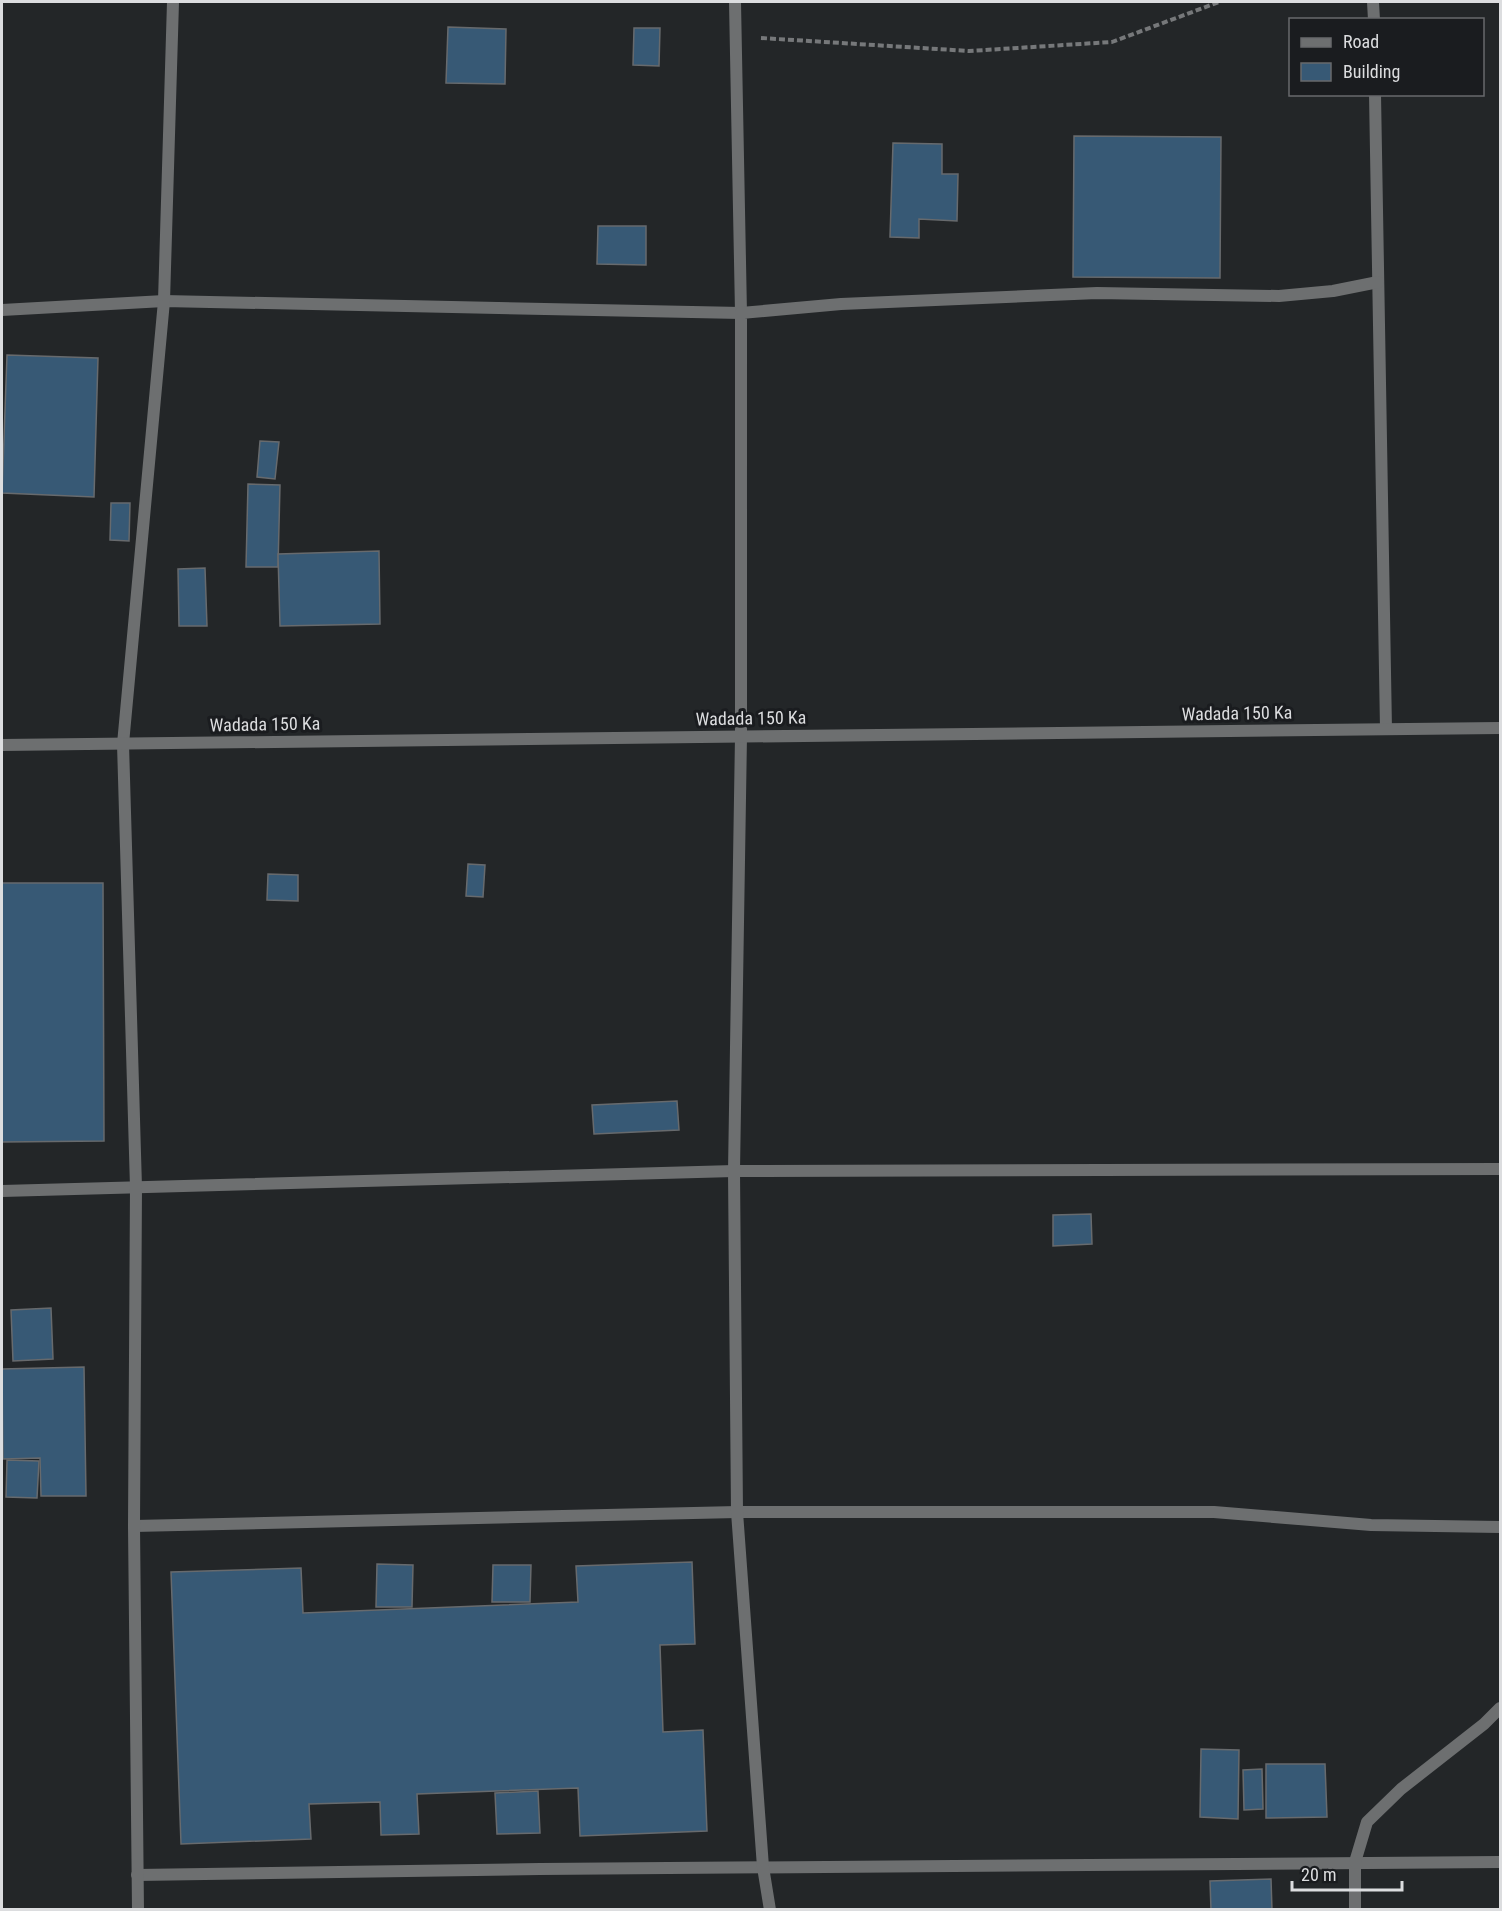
<svg xmlns="http://www.w3.org/2000/svg" width="1502" height="1911" font-family="'Roboto Condensed',sans-serif">
<rect width="100%" height="100%" fill="#232628"/>
<g fill="#375975" stroke="#676a6d" stroke-width="1.5">
<polygon points="448,27 506,29 505,84 446,83"/>
<polygon points="634,28 660,28 659,66 633,65"/>
<polygon points="1074,136 1221,137 1220,278 1073,277"/>
<polygon points="893,143 942,144 942,174 958,174 957,221 919,219 919,238 890,237"/>
<polygon points="598,226 646,226 646,265 597,264"/>
<polygon points="7,355 98,358 94,497 2,493"/>
<polygon points="260,441 279,442 275,479 257,477"/>
<polygon points="248,484 280,485 278,567 246,567"/>
<polygon points="111,503 130,503 129,541 110,540"/>
<polygon points="379,551 380,624 280,626 278,554"/>
<polygon points="205,568 207,626 179,626 178,569"/>
<polygon points="468,864 485,865 483,897 466,896"/>
<polygon points="268,874 298,875 298,901 267,900"/>
<polygon points="2,883 103,883 104,1141 2,1142"/>
<polygon points="677,1101 679,1130 594,1134 592,1105"/>
<polygon points="1091,1214 1092,1244 1053,1246 1053,1215"/>
<polygon points="51,1308 53,1359 13,1361 11,1310"/>
<polygon points="84,1367 86,1496 41,1496 40,1458 3,1459 2,1369"/>
<polygon points="7,1460 39,1461 37,1498 6,1497"/>
<polygon points="692,1562 695,1644 660,1645 663,1732 703,1730 707,1831 580,1836 578,1788 417,1794 419,1834 381,1835 380,1802 309,1804 311,1839 181,1844 171,1572 301,1568 303,1613 578,1602 576,1566"/>
<polygon points="377,1564 413,1565 412,1607 376,1607"/>
<polygon points="493,1565 531,1565 530,1602 492,1602"/>
<polygon points="1201,1749 1239,1750 1238,1819 1200,1817"/>
<polygon points="1266,1764 1325,1764 1327,1817 1266,1818"/>
<polygon points="1262,1769 1263,1809 1244,1810 1243,1770"/>
<polygon points="538,1791 540,1833 497,1834 495,1793"/>
<polygon points="1271,1879 1272,1910 1211,1910 1210,1881"/>
</g>
<g fill="none" stroke-linecap="round" stroke-linejoin="round">
<polyline stroke="#76787a" stroke-width="4" stroke-dasharray="6 3" stroke-linecap="butt" points="761,38 969,51 1112,42 1219,2"/>
<g stroke="#6d6f70" stroke-width="12">
<polyline points="1373,2 1374,20"/>
<polyline points="1375,94 1386,729"/>
<polyline points="2,310 164,301 741,313 735,2"/>
<polyline points="2,1191 734,1171 1500,1169"/>
<polyline points="134,1526 737,1512 1214,1512 1371,1525 1500,1527"/>
<polyline points="137,1875 540,1869 1500,1862"/>
<polyline points="138,1910 134,1526 136,1187 123,744 164,301 173,2"/>
<polyline points="770,1910 763,1867 737,1512 734,1171 741,736 741,313 841,304 1097,293 1279,296 1333,291 1378,282"/>
<polyline points="1355,1910 1355,1862 1367,1822 1401,1789 1484,1724 1500,1708"/>
</g>
<polyline stroke="#6d6f70" stroke-width="12" points="2,745 1500,728"/>
</g>
<g text-anchor="middle" dominant-baseline="central" stroke-width="6" stroke-linejoin="round" paint-order="stroke">
<g font-size="18" fill="#dcdddf" stroke="#1a1c1f">
<text transform="translate(1237 713) rotate(-1)">Wadada 150 Ka</text>
<text transform="translate(751 718) rotate(-1)">Wadada 150 Ka</text>
<text transform="translate(265 724) rotate(-1)">Wadada 150 Ka</text>
</g>
</g>
<rect width="1502" height="1911" fill="none" stroke="#dcdddf" stroke-width="6"/>
<rect x="1289" y="18" width="195" height="78" fill="#1a1c1f" stroke="#68696c" stroke-width="1.5"/>
<rect x="1301" y="38" width="30" height="9" fill="#6d6f70" stroke="#68696c" stroke-width="1.5"/>
<text x="1343" y="48" font-size="18" fill="#dcdddf">Road</text>
<rect x="1301" y="63" width="30" height="18" fill="#375975" stroke="#68696c" stroke-width="1.5"/>
<text x="1343" y="78" font-size="18" fill="#dcdddf">Building</text>
<path d="M1292 1881v9h110v-9" fill="none" stroke="#dcdddf" stroke-width="3"/>
<text x="1301" y="1881" font-size="18" fill="#dcdddf" stroke="#1a1c1f" stroke-width="4.5" paint-order="stroke">20 m</text>
</svg>
